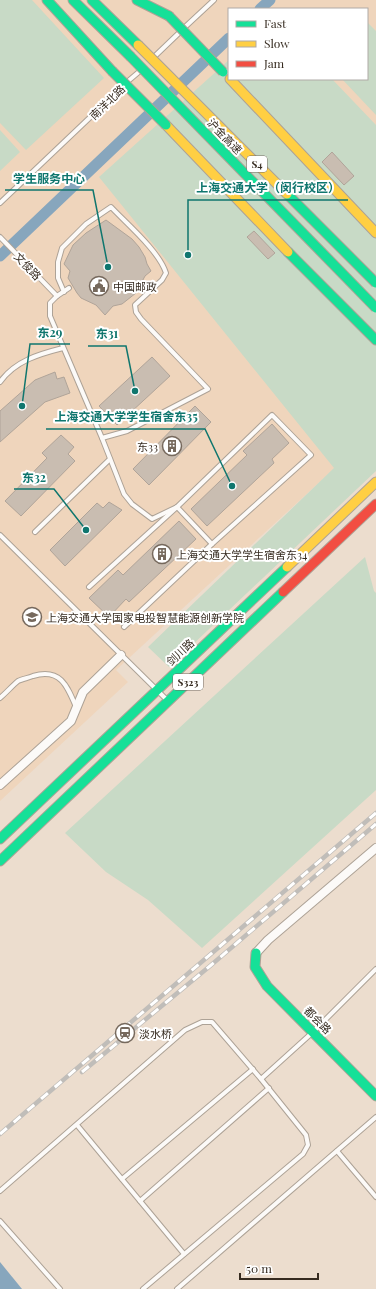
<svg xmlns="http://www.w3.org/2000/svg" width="376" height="1289" font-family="'Playfair Display','Noto Sans SC',serif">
<rect width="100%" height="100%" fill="#ecddce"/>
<path fill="#efd5bc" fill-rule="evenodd" d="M 0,0 L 376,0 L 376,430 L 116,670 L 128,682 L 0,801 ZM 229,9 L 367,9 L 367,79 L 229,79 Z"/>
<g fill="#c8dac6">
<polygon points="0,0 32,0 104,78 26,150 0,123"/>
<polygon points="367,22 376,31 376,115 342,79 367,79"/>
<polygon points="229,60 229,79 332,79 376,125 376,471 169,667 148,647 334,468 99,177"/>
<polygon points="0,130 20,152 0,171"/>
<polygon points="365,557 374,591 376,593 376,790 202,948 148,900 106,872 65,833"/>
</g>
<polygon fill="#87a6bd" points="0,1262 22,1289 0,1289"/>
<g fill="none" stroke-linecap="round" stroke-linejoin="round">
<g stroke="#87a6bd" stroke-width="11">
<polyline points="260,9 270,0"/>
<polyline points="0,256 229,38"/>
</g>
</g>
<g fill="#c9bdb1" stroke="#b0a499">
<polygon points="332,152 354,176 344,185 322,162"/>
<polygon points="106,220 132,239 139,247 145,257 147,264 151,271 145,276 136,293 122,304 113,306 105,315 96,305 81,298 77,293 68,278 70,271 64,264 73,245 86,233"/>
<polygon points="254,231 275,253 268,259 247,237"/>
<polygon points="152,357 170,376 117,425 99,406"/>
<polygon points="55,372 57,379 64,377 70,393 45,402 0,442 0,411 35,380"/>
<polygon points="195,406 211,422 149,485 133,469"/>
<polygon points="272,424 289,443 272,459 274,463 207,526 191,509 247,455 243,451"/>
<polygon points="61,435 74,447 68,454 75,461 21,516 5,501 47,458 42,453"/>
<polygon points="109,502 122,510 65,566 50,550 97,503 103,508"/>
<polygon points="179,521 196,539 129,602 126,599 109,617 89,598 118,570 123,575"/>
</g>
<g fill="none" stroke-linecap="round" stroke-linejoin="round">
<defs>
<g id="lane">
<polyline points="185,27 214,0"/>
<polyline points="155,56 180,32"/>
<polyline points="127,82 140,71"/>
<polyline points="0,203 122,87"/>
<polyline points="0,237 57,296"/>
<polyline points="69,288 57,296 50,303 50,316 102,438"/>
<path d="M 64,292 L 58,278 L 58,262 L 62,248 L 86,224 L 111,207 C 127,224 159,251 166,273 L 162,280 L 135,305 L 136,312 L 141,319 L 208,389 L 127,431 L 102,438 L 124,494 L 132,504 L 152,519 L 177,507"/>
<path d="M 0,382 C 15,361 39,354 63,348"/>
<polyline points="177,507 212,544"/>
<polyline points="35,532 110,459"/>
<polyline points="0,535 166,699"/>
<polyline points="89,587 177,507 272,415 311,455 212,544 124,627"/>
<path d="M 0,698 C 6,693 12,686 18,681 C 22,679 28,678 33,676 C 60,668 67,685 76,707"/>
<polyline points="261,1079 313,1032 376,969"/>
<polyline points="77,1125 184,1254"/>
<polyline points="337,1151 376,1197"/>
<polyline points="122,1179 253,1069"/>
<polyline points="0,1191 185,1030 202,1022 212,1022 261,1079 306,1135 308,1145 303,1154 143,1289"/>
<polyline points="140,1201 269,1088"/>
<polyline points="0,1221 60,1289"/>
<polyline points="177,1289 376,1117"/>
</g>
<g id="street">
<polyline points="0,785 71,721 83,692 121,655"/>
<polyline points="256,953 268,940 376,848"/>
</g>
<g id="fast">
<polyline points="47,0 112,71"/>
<polyline points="73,0 130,56"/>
<polyline points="92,0 138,45"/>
<polyline points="137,0 169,16"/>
<polyline points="288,252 376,340"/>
<polyline points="0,839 287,567"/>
<polyline points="0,861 283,592"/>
<polyline points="256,953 255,967 267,986 376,1096"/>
</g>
<g id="slow">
<polyline points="230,79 376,233"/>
<polyline points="166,125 288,252"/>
<polyline points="287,567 376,482"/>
</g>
<polyline id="jam" points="283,592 376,504"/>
</defs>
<use href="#lane" stroke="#ada296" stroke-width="6"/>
<use href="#street" stroke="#ada296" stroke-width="10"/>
<use href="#fast" stroke="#ada296" stroke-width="11"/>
<use href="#slow" stroke="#ada296" stroke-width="11"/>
<use href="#jam" stroke="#ada296" stroke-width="11"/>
<use href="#lane" stroke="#fcfaf8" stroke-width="4"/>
<use href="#street" stroke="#fcfaf8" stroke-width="8"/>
<use href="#fast" stroke="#16e098" stroke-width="9"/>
<use href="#slow" stroke="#ffcf43" stroke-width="9"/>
<use href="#jam" stroke="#f24e42" stroke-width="9"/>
<defs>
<g id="rail">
<polyline points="82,1072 210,966 376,824"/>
<polyline points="0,1134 376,813"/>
</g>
</defs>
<use href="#rail" stroke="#c0bdb9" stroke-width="4.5"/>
<use href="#rail" stroke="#fff" stroke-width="3" stroke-dasharray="9" stroke-linecap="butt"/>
<defs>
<g id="fast-bridge">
<polyline points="169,16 223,72"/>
<polyline points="130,56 376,308"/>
<polyline points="112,71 166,125"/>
<polyline points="287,194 376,283"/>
</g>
<polyline id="slow-bridge" points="138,45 287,194"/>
</defs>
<use href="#fast-bridge" stroke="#ada296" stroke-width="11" stroke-linecap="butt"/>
<use href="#slow-bridge" stroke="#ada296" stroke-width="11" stroke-linecap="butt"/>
<use href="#fast-bridge" stroke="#16e098" stroke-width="9"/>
<use href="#slow-bridge" stroke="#ffcf43" stroke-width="9"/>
</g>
<defs>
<symbol id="civic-ring" viewBox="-11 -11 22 22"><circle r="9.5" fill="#fff" stroke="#76695d" stroke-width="1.5"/><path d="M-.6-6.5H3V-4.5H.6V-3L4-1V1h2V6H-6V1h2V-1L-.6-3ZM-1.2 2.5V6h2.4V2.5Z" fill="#76695d"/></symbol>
<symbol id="building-ring" viewBox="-11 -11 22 22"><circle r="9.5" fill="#fff" stroke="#76695d" stroke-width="1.5"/><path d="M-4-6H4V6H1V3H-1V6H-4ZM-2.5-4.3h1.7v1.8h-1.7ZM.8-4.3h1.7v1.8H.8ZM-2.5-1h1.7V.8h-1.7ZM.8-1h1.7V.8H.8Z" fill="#76695d"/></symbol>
<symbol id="school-ring" viewBox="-11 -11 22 22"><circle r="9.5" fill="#fff" stroke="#76695d" stroke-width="1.5"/><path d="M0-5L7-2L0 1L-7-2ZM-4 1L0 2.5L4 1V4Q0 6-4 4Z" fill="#76695d"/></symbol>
<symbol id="station-ring" viewBox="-11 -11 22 22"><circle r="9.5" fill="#fff" stroke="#76695d" stroke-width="1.5"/><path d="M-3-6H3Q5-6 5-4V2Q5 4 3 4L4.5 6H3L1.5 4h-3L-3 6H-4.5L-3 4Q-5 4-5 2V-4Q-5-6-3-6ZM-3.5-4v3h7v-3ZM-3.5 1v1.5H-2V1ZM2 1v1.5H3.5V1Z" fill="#76695d"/></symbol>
</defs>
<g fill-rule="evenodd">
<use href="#civic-ring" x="88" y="275" width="22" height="22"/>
<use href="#building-ring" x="161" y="435" width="22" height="22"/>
<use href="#building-ring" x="151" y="543" width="22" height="22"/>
<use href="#school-ring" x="21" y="606" width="22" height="22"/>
<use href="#station-ring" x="114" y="1022" width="22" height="22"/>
</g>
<g text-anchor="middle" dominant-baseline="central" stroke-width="4" stroke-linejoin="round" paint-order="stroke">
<g fill="#fff" stroke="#726b63" stroke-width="1">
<rect x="247" y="156" width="20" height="16" rx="3"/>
<rect x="173" y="674" width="30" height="16" rx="3"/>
</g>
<g font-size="10" font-weight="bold" fill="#362b20">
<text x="257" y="164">S4</text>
<text x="188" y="682">S323</text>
</g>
<g font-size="11" fill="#362b20" stroke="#fff">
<text transform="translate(107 102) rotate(-44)">南洋北路</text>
<text transform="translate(225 136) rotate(46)">沪金高速</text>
<text transform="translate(28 266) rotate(46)">文俊路</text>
<text transform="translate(180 652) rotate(-43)">剑川路</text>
<text transform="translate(318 1020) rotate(45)">都会路</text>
</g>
<g font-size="11" fill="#362b20" stroke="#fff" text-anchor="start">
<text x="113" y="286">中国邮政</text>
<text x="158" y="446" text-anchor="end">东33</text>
<text x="176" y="554">上海交通大学学生宿舍东34</text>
<text x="46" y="617">上海交通大学国家电投智慧能源创新学院</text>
<text x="139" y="1033">淡水桥</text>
</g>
</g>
<path fill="none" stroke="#0f766e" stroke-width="1.5" d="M108 267L93 190H5M188 255L188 200H348M22 406L30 344H70M135 391L126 346H88M232 486L205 429H46M86 530L54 489H14"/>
<g fill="#0f766e" stroke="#fff" stroke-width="1.5">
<circle cx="108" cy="267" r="4"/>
<circle cx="188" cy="255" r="4"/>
<circle cx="22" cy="406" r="4"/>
<circle cx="135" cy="391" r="4"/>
<circle cx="232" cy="486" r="4"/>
<circle cx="86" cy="530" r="4"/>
</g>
<g font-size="12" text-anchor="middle" font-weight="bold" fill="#0f766e" stroke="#fff" stroke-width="4" stroke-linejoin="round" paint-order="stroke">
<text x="49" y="183">学生服务中心</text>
<text x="268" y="192">上海交通大学（闵行校区）</text>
<text x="50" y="337">东29</text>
<text x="107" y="338">东31</text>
<text x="126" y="421">上海交通大学学生宿舍东35</text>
<text x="34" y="482">东32</text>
</g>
<rect x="228" y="8" width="140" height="72" fill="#ffffff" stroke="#afaaa6"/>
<rect x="236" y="21" width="20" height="6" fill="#16e098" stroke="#afaaa6"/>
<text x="264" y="28" font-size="12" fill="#362b20">Fast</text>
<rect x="236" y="41" width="20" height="6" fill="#ffcf43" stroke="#afaaa6"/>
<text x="264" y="48" font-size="12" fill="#362b20">Slow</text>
<rect x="236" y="61" width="20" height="6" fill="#f24e42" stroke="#afaaa6"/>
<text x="264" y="68" font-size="12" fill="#362b20">Jam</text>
<path d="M240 1273v6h78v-6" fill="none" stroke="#362b20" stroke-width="2"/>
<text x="246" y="1273" font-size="12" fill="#362b20" stroke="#ffffff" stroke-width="3" paint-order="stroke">50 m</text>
</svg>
